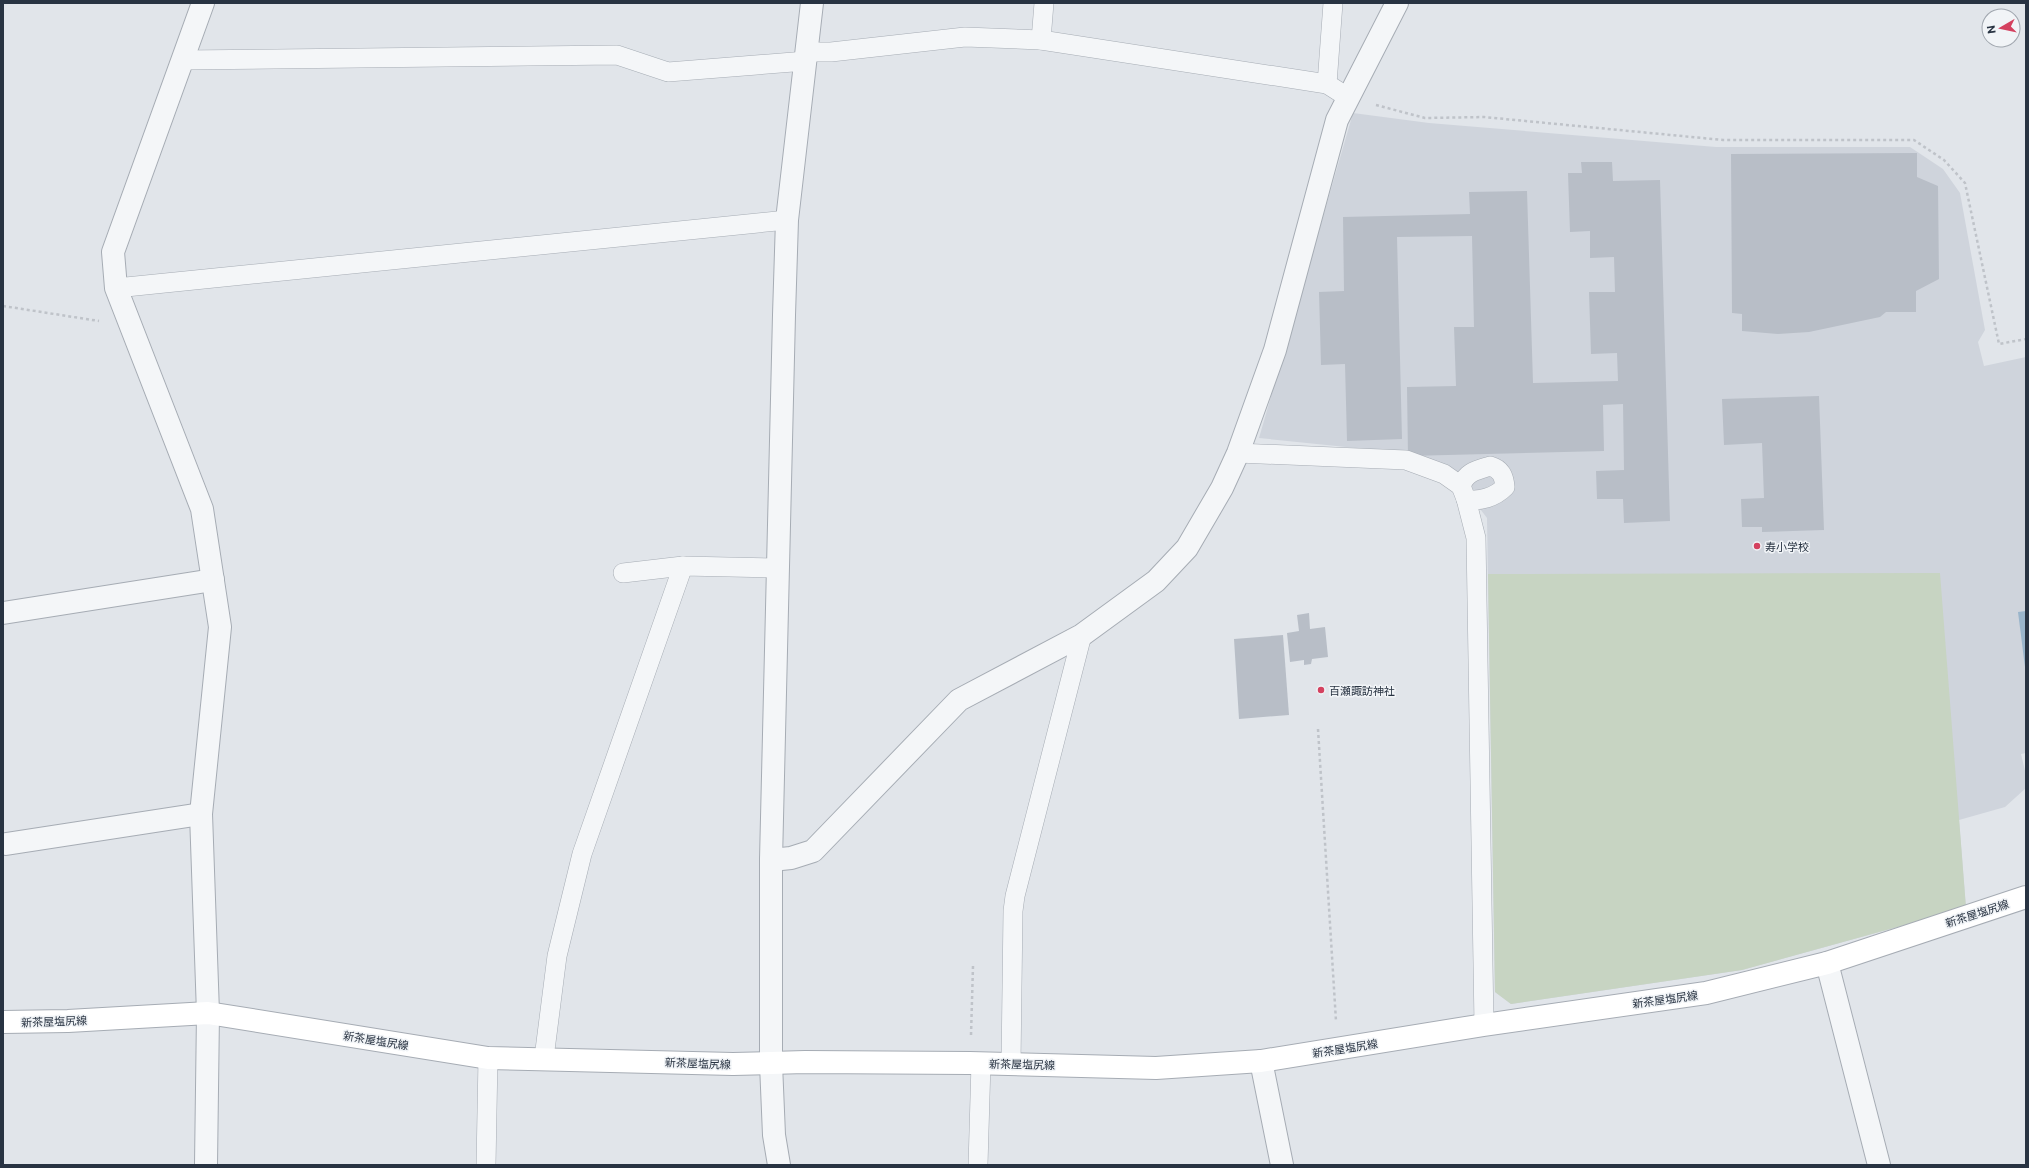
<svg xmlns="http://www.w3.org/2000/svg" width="2029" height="1168" font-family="Commissioner,'Noto Sans JP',sans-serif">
<rect width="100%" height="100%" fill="#e1e5ea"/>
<polygon fill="#cfd4dc" points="1353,113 1429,123 1716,147 1910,147 1943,169 1960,193 1985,330 1978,342 1984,366 2026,357 2026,753 2021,754 2026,775 2026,788 2005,807 1959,820 1966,908 1742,970 1511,1004 1495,992 1487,518 1452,472 1405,453 1259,438"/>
<polygon fill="#c7d4c2" points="1940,573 1966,908 1742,970 1511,1004 1495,992 1488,574"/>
<polygon fill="#9ab5cb" points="2026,611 2026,675 2018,612"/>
<g fill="#b8bec7">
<polygon points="1917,153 1917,177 1938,186 1939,279 1916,291 1916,312 1886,312 1880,317 1809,332 1778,334 1742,331 1742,314 1732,313 1731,154"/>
<polygon points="1581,162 1612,162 1613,181 1660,180 1670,521 1624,523 1623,499 1597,499 1596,471 1624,470 1623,404 1603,405 1604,451 1408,456 1407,387 1456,386 1454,327 1474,327 1472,236 1397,237 1402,439 1347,441 1345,364 1321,365 1319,292 1344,291 1343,217 1470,214 1469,192 1527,191 1533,383 1618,381 1617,353 1591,354 1589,292 1615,292 1614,257 1590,258 1590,231 1570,232 1568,173 1582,173"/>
<polygon points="1819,396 1824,530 1762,532 1762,527 1742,527 1741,499 1764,498 1762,443 1724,445 1722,399"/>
<polygon points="1309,613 1310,629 1325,627 1328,657 1312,659 1311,664 1304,665 1304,660 1290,662 1287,633 1299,631 1297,615"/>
<polygon points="1283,635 1289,715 1239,719 1234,639"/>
</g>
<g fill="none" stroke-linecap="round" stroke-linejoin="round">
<defs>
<g id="service">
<polyline points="1041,40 1044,3"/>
<polyline points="808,52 831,52 965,37 1041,40 1327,84 1349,98"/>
<polyline points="182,60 617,55 668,72 806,61"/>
<polyline points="1327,84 1333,3"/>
<polyline points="116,288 787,220"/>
<polyline points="1238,453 1406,460 1444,474 1461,486"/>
<path d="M 1490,466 C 1501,469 1504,476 1505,487 C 1495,497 1480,502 1466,499 L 1461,486 C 1466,472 1477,470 1490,466 Z"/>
<polyline points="1466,499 1476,538 1484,1025"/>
<polyline points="623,573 683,566 778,568"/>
<polyline points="544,1058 557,956 582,854 683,566"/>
<polyline points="1011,1064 1013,911 1015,896 1082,635"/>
<polyline points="486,1165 488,1058"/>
<polyline points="978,1165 981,1063"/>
</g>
<g id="minor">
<polyline points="203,3 113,252 116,288 202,509 220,627 201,814 208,1013 206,1165"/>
<polyline points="3,613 213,580"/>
<polyline points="6,844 201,814"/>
<polyline points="771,860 791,858 813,851 959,700 1082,635 1156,581 1187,548 1222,488 1238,453 1275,350 1337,120 1397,3"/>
<polyline points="1827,963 1879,1165"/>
<polyline points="1261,1061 1282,1165"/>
</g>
<polyline id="tertiary" points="779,1165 774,1135 771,1064 771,860 784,315 787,220 812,3"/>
<polyline id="secondary" points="3,1022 68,1021 208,1013 488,1058 733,1064 805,1062 970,1063 1156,1068 1261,1061 1484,1025 1706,993 1827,963 2026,897"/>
</defs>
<use href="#service" stroke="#a6acb4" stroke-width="20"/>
<use href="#minor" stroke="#a6acb4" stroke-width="24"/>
<use href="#tertiary" stroke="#a6acb4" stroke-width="24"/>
<use href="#secondary" stroke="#a6acb4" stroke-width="24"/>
<g stroke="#bfc3c9" stroke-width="2.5" stroke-dasharray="3 3" stroke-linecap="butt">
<polyline points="1376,105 1425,118 1484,117 1723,140 1914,140 1944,160 1965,183 1999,344 2026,339"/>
<polyline points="3,306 99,321"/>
<polyline points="1318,729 1336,1021"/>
<polyline points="971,1035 973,966"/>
</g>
<use href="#service" stroke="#f4f6f8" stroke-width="19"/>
<use href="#minor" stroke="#f4f6f8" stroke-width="22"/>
<use href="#tertiary" stroke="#f4f6f8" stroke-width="22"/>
<use href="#secondary" stroke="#fff" stroke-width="22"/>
</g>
<g fill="#d4415f" stroke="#f1f4f7" stroke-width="1.5">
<circle cx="1757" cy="546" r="4"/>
<circle cx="1321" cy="690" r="4"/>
</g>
<g text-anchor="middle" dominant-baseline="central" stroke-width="3" stroke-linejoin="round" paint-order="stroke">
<g font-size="11" fill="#283342" stroke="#f1f4f7" text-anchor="start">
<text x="1765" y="546">寿小学校</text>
<text x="1329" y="690">百瀬諏訪神社</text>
</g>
<g font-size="11" fill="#283342" stroke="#f1f4f7">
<text transform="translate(1977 913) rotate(-18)">新茶屋塩尻線</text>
<text transform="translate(1665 999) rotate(-8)">新茶屋塩尻線</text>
<text transform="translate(54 1021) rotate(-2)">新茶屋塩尻線</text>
<text transform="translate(376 1040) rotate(9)">新茶屋塩尻線</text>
<text transform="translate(1345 1048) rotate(-9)">新茶屋塩尻線</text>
<text transform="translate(698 1063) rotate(2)">新茶屋塩尻線</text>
<text transform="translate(1022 1064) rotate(1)">新茶屋塩尻線</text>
</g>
</g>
<rect width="2029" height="1168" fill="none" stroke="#283342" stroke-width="8"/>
<g transform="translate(2001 28) rotate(261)"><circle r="19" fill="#f1f4f7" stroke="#a1a7af"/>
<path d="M0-3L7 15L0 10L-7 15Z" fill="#d4415f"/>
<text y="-6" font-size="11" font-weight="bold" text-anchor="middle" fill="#283342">N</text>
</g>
</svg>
